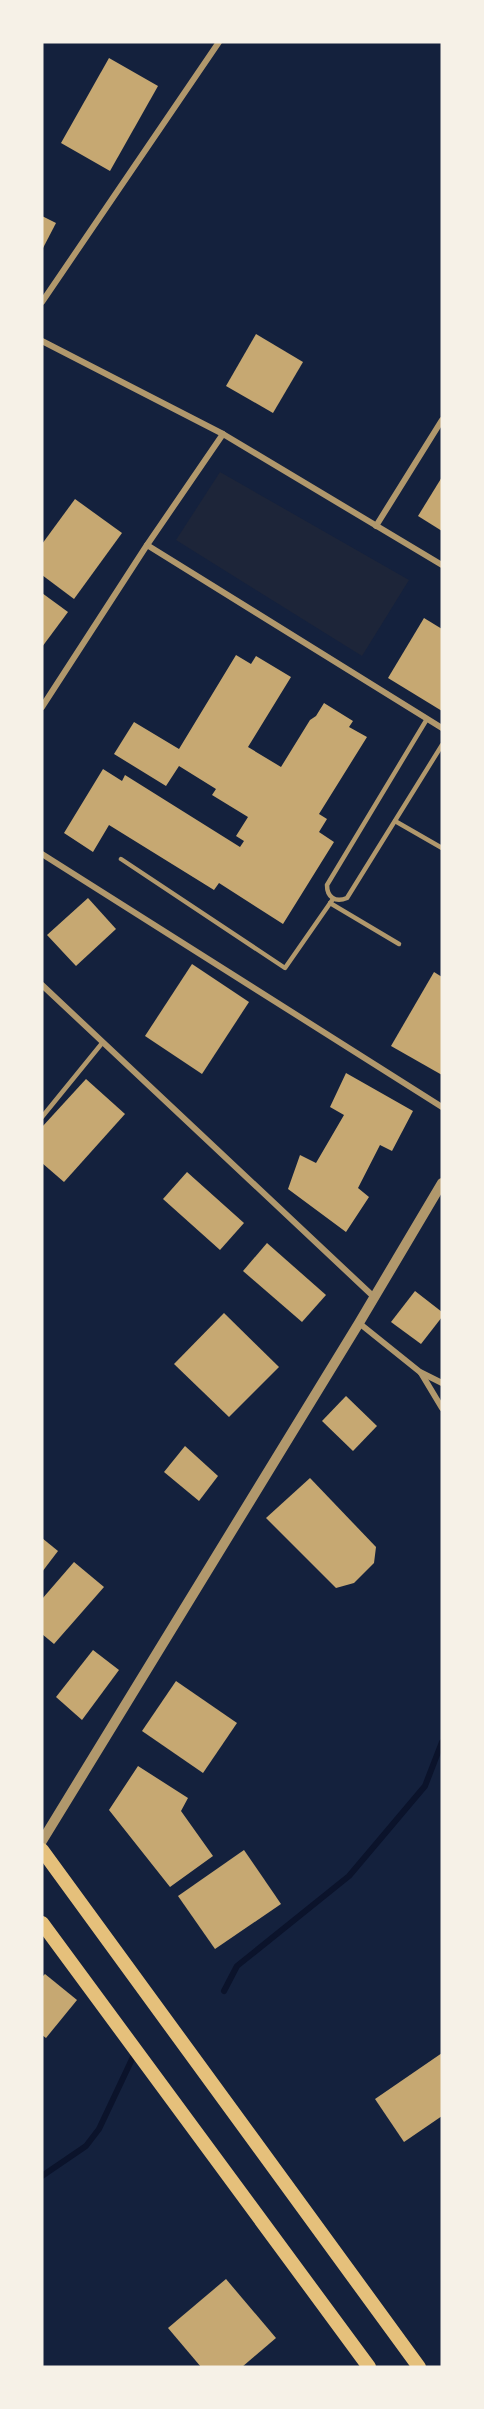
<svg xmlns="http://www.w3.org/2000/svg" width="484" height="2409" font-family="Rubik,sans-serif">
<rect width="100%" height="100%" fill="#14213d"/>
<polygon fill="#1d2539" points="220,472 409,580 362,656 176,540"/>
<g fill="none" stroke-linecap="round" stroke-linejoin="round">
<g stroke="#0b132b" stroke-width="6">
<polyline points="224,1991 237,1966 349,1876 425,1786 442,1742"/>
<polyline points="42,2176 86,2146 99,2129 133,2057"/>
</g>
</g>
<g fill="#c6a872">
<polygon points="109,58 158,86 110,171 61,143"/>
<polygon points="42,216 56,223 42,250"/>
<polygon points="256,334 303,362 273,413 226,386"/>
<polygon points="442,477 442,531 418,516"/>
<polygon points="75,499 122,533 74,599 42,575 42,544"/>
<polygon points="42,593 68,612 42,647"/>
<polygon points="424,618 442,629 442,711 388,678"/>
<polygon points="236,655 251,664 256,656 291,677 248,747 281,767 310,720 316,716 324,703 353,721 349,727 367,737 319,814 327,819 319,832 334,842 283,924 219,883 214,890 109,825 93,852 64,833 103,769 122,781 125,775 240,847 244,841 236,836 248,817 212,795 216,789 179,766 166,786 114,754 134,722 179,749"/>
<polygon points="88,898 116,929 76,966 47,935"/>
<polygon points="192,964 249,1002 202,1074 145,1036"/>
<polygon points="434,972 442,977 442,1075 391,1046"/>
<polygon points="346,1073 413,1111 392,1151 380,1145 358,1188 369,1197 346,1232 288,1189 300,1155 316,1163 344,1115 330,1107"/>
<polygon points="86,1079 125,1114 64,1182 42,1163 42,1127"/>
<polygon points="187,1172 244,1223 220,1250 163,1199"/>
<polygon points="267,1243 326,1295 302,1322 243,1271"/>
<polygon points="415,1291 442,1312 442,1317 421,1344 391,1322"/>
<polygon points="224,1313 279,1367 229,1417 174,1364"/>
<polygon points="346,1396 377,1426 353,1451 322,1421"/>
<polygon points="185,1446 218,1476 199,1501 164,1472"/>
<polygon points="310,1478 376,1547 374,1563 354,1583 336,1588 266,1518"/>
<polygon points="42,1538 58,1551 42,1572"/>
<polygon points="74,1562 104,1587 54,1644 42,1634 42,1599"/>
<polygon points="93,1650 119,1670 82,1720 56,1697"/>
<polygon points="176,1681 237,1723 203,1773 142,1731"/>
<polygon points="138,1766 188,1798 181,1811 213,1856 170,1887 109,1810"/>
<polygon points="244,1850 281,1904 215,1949 178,1896"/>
<polygon points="45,1974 77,2000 46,2038 42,2035 42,1977"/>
<polygon points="442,2053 442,2116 404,2142 375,2099"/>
<polygon points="226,2279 276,2338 242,2367 201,2367 168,2328"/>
</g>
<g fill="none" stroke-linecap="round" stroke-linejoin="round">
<g stroke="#b1986c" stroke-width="4.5">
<path d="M 427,719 L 327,885 C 327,897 335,903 347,898 L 442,745"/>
<polyline points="395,821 442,848"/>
<polyline points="121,859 285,968 333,899"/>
<polyline points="330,903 399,944"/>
<polyline points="42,1117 103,1042"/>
</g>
<g stroke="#b1986c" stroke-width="6">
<polyline points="42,302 219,42"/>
<polyline points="42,341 223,434 442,565"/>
<polyline points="376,526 442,420"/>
<polyline points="147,545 442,728"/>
<polyline points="42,707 147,545 223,434"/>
<polyline points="42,854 442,1107"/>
<polyline points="42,985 374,1297"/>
<polyline points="359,1323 420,1372 442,1383"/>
<polyline points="421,1373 442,1408"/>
</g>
<polyline stroke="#b1986c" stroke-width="10" points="42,1841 359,1323 442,1183"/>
<g stroke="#e5c07b" stroke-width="14">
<polyline points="42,1850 419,2367"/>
<polyline points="42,1923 369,2367"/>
</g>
</g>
<rect width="484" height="2409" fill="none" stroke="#f6f1e7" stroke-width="87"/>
</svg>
